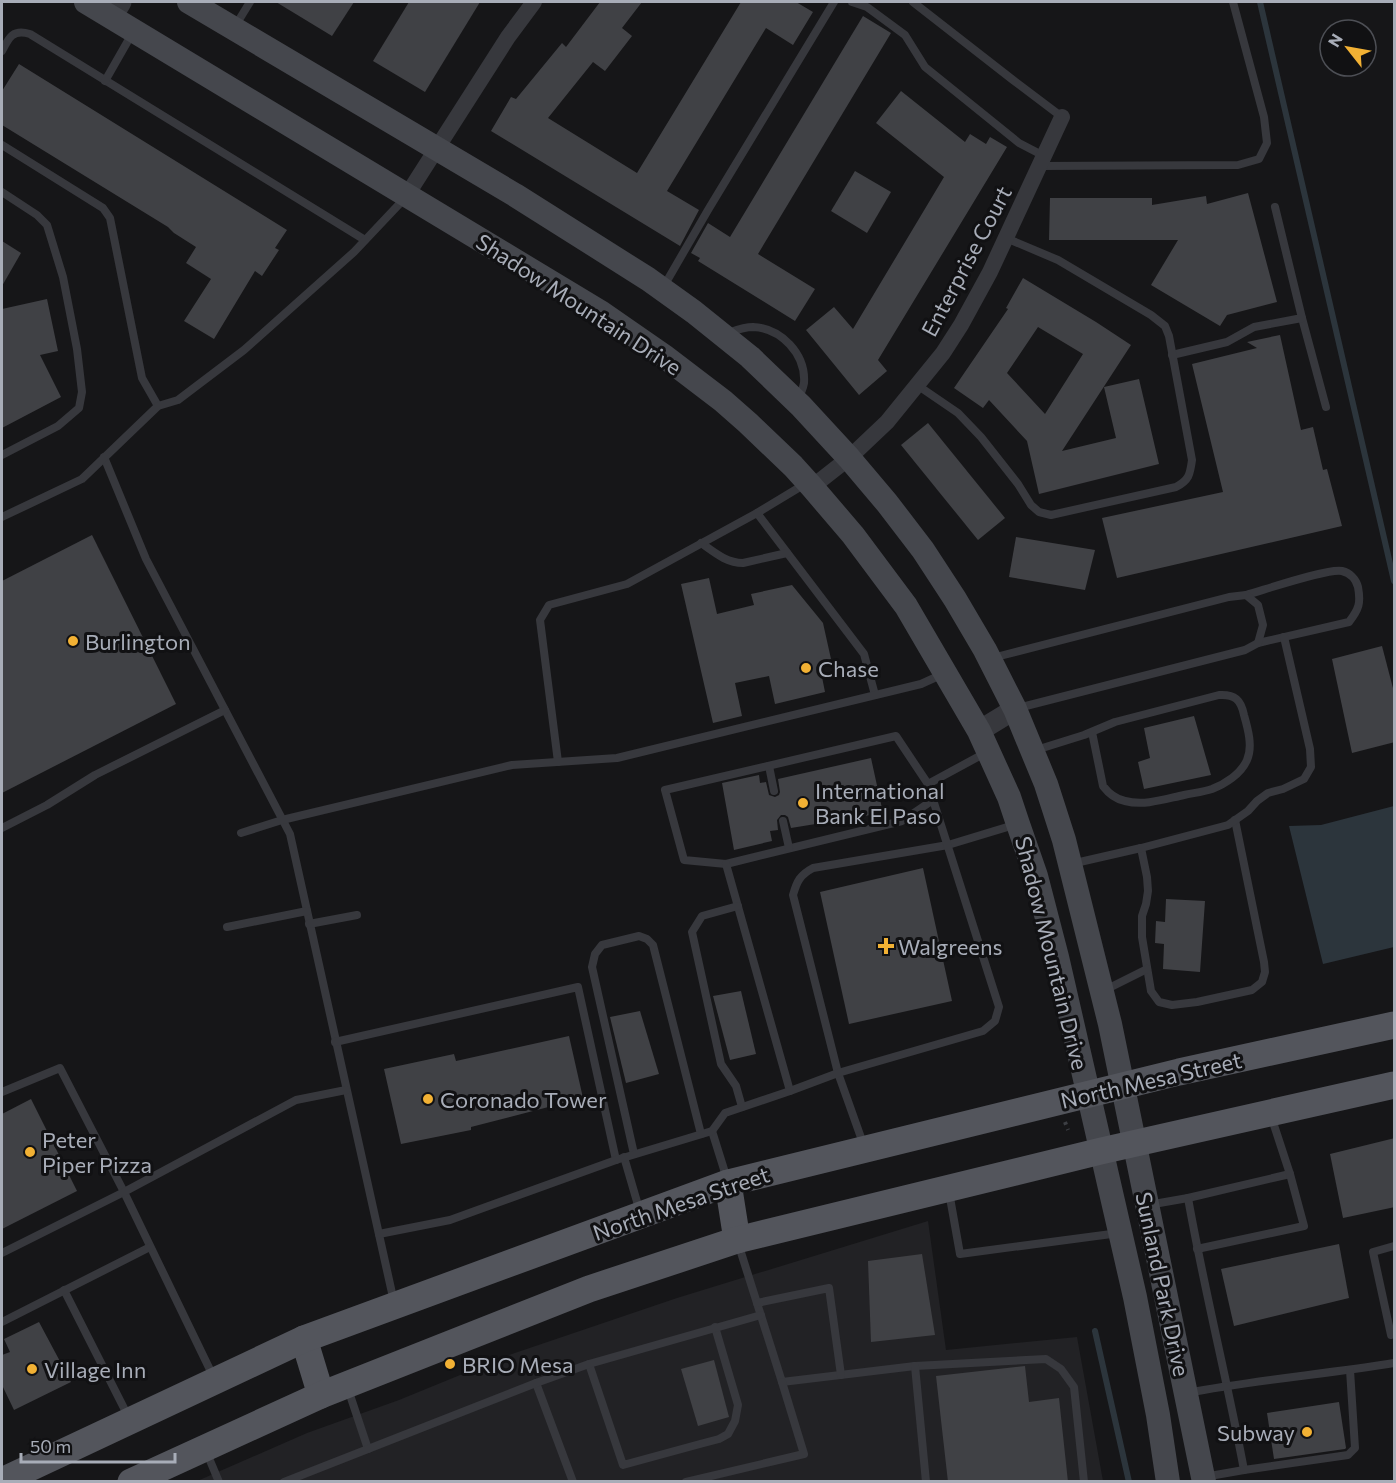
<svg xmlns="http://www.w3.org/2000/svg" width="1396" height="1483" font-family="Commissioner,sans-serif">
<rect width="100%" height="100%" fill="#161618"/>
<polygon fill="#222225" points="928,1221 946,1350 1077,1337 1103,1481 195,1482 307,1433 399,1400 509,1355 677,1298"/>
<polygon fill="#2c353c" points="1394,806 1394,947 1323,964 1289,826 1321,825"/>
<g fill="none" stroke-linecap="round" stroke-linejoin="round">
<g stroke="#2c353c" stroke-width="6">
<polyline points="1260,2 1394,581"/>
<polyline points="1095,1331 1129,1482"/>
</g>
</g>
<g fill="#404145" fill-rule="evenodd">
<polygon points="276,2 354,2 332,36"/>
<polygon points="409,2 480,2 425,92 373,61"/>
<polygon points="600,2 642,2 622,28 632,36 605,71 593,62 548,118 637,173 741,2 796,2 813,12 793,45 766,28 667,191 699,210 680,246 491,131 511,97 516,99 562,43 566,47"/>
<polygon points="863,16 891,33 758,254 815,289 795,321 698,261 700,258 691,253 708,223 730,237"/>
<polygon points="19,64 287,230 275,248 279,250 262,276 255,271 214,339 184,321 211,279 186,263 196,247 174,233 168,227 2,125 2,91"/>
<polygon points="901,91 965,142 970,134 986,144 990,137 1007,147 878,360 887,371 859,395 806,330 834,307 853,329 944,177 876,123"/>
<polygon points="855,171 891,192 867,233 831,211"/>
<polygon points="1248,193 1277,302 1227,315 1220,326 1151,285 1178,240 1049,240 1050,198 1152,198 1152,205 1206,196 1207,204"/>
<polygon points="2,241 21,253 2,286"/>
<path d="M 1023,278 L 1096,322 L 1131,345 L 1062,451 L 1116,438 L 1104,387 L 1139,379 L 1159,464 L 1039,494 L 1027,441 L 989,400 L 983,408 L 954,388 L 1008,309 L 1006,308 ZM 1038,327 L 1083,354 L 1045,414 L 1007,373 Z"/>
<polygon points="47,299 58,351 40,355 61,397 2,428 2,309"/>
<polygon points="1280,335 1301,430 1313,427 1323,470 1327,469 1342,526 1117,578 1102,518 1223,492 1192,364 1257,348 1247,342"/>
<polygon points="928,423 1005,518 978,540 901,445"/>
<polygon points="92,535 176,704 2,793 2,581"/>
<polygon points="1016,537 1095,550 1085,590 1009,577"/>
<polygon points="709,578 717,614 754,605 751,594 792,585 823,623 831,659 819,662 825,692 775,704 769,676 735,683 742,716 713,723 681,584"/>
<polygon points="1382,646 1395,696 1395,742 1352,753 1332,659"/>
<polygon points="1194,716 1211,775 1144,789 1138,762 1150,758 1144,728"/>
<polygon points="871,758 883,813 791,828 788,817 785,815 781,815 777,820 778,830 770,831 772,841 734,850 722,783 759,775 760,783 766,782 769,795 775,797 779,795 780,792 778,779"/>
<polygon points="923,868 952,1001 849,1024 820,892"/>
<polygon points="1166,899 1205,901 1200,972 1163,969 1164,944 1155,943 1156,921 1165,922"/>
<polygon points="741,991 756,1054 730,1060 713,996"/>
<polygon points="640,1011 659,1074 626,1083 610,1017"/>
<polygon points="569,1036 583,1098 471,1127 471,1130 401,1144 384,1069 454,1054 456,1061"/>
<polygon points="31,1099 77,1191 2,1229 2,1114"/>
<polygon points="1395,1138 1395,1207 1343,1218 1330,1154"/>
<polygon points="1339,1244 1349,1298 1234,1326 1221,1269"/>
<polygon points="922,1254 935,1335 871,1342 868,1261"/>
<polygon points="39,1322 71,1382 14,1410 2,1385 2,1355 10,1352 4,1339"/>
<polygon points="714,1360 729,1417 698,1426 681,1369"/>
<polygon points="1025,1366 1029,1402 1059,1398 1068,1482 948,1482 936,1376"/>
<polygon points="1339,1402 1346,1448 1345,1449 1274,1459 1267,1413"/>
</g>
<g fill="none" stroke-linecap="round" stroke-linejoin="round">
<polyline stroke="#3d3f44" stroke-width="4" stroke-dasharray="3 4.5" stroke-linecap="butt" points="1065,1122 1068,1130"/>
<g stroke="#37383d" stroke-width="8">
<polyline points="852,2 867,7 905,35 925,67 1019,143 1044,156"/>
<polyline points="913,2 1013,80 1062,117"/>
<polyline points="234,28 250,2"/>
<path d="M 2,51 C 9,37 13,29 30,34 L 365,240"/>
<polyline points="105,81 133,32"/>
<polyline points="2,145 103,208 110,218 142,378 158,406"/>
<polyline points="1040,166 1238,165 1259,159 1267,143 1264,117 1233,2"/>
<polyline points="2,192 37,215 47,225 63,277 77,349 82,392 79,408 58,426 2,455"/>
<polyline points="664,286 708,210 834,2"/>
<polyline points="1302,318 1326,407"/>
<path d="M 725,334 C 734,331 743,327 753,327 C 781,328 806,354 804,383 C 803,389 800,395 797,400"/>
<polyline points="1172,355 1227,342 1254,327 1302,318 1275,207"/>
<path d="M 917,385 L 958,413 L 981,437 L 1018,484 L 1031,505 L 1039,512 L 1051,515 L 1176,487 C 1189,480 1190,475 1192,460 L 1169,336 L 1165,326 L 1151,315 L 1058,260 L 1006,238"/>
<polyline points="104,457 146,559 290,834 394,1302"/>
<polyline points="805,484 757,513 864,654 875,695"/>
<polyline points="2,517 82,479 158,406 178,400 244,350 354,252 405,198"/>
<path d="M 701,543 C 714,552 726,563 743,563 L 787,553"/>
<path d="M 1246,595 C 1264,590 1328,568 1342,571 C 1350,573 1356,579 1358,587 C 1361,603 1359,609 1349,622 L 1258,643"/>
<polyline points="992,658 1229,597 1246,595 1258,605 1263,625 1258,643 1245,650 1018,708"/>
<path d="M 1036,750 L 1084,735 L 1115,722 L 1219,695 C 1235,694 1241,700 1244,715 C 1248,729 1253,747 1247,760 C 1241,774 1225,784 1212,789 C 1203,792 1193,793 1184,795 C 1165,799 1145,806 1125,801 C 1115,799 1109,794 1103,786 L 1092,732"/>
<polyline points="558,762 540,620 549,605 627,584 757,513"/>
<polyline points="769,766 774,791"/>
<polyline points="928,784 896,736 665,790 684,860 726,864 902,821 933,800"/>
<polyline points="783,821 789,848"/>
<polyline points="2,828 47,805 95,775 225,710"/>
<polyline points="241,833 282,820 512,765 617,758 921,684 943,674"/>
<polyline points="1141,848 1147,877 1148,891 1146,904 1142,916 1142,937 1151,991 1159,1002 1172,1005 1197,1002 1252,990 1262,982 1265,972 1264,962 1235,820"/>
<polyline points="726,864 790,1091"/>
<polyline points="1071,864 1141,848 1228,825 1248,811 1257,801 1268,793 1283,789 1304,779 1311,767 1310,749 1284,637"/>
<polyline points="738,906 702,916 692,932 721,1064 736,1086 742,1107"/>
<polyline points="309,924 357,915"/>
<polyline points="227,927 307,911"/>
<polyline points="1105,990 1147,969"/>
<polyline points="335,1042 578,987 616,1160"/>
<polyline points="2,1092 60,1068 124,1192 214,1378"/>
<polyline points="712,1131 727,1179"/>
<path d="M 864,1146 L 838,1073 L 793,895 C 797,881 800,875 813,868 L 948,845 L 1017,824"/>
<polyline points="634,1154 592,967 595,954 602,945 639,936 647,939 653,945 701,1134"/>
<polyline points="624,1157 640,1212"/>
<polyline points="949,1192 960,1254 1119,1233"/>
<polyline points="1188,1198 1290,1174"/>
<path d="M 1148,1205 L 1188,1198 C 1204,1289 1227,1379 1244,1470 L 1204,1477"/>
<polyline points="379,1234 450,1220 616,1160 712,1131 725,1113 790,1091 838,1073 983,1031 995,1021 999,1007 928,784 987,752"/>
<polyline points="738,1243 782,1382 915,1366 1046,1359 1061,1369 1074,1387 1084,1482"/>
<polyline points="1394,1246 1373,1252 1391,1335 1394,1334"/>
<polyline points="1197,1249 1304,1226 1290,1174 1271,1116"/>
<polyline points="2,1253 124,1192 296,1100 346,1090"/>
<polyline points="64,1290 129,1418"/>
<polyline points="757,1303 829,1288 841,1375"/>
<polyline points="2,1322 150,1247"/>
<polyline points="589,1364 623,1465 700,1444 719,1439 728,1434 735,1421 738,1405 715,1327"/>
<polyline points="915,1366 926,1482"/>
<polyline points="536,1383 573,1482"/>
<polyline points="348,1389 368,1449"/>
<path d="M 1187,1393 C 1256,1380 1326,1374 1394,1363"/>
<polyline points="206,1451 219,1482"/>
<polyline points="1244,1470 1348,1455 1355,1448 1350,1370"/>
<polyline points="284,1482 536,1383 589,1364 761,1315"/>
<polyline points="686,1482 804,1454 782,1382"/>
</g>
<g stroke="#37383d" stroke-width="16">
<polyline points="407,195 508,37 534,2"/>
<polyline points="812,487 849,458 887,422 943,353 961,325 990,272 1062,117"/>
</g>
<g stroke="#37383d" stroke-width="21">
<polyline points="112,17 121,2"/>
<polyline points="979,731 1015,709"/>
</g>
<g stroke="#45474d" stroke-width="24">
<polyline points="86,2 602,313 664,356 723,401 748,423 793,466 812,487 853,535 906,606 979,731 1009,797 1018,824 1036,876 1057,957 1135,1297 1158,1415 1168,1482"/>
<polyline points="189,2 515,195 648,279 694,312 750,357 801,406 849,458 887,503 923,550 955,599 985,650 1015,709 1046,784 1064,840 1110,1024 1204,1482"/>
</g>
<g stroke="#53555c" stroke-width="27">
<polyline points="728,1183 737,1240"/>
<polyline points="304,1339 321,1395"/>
<polyline points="2,1481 304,1339 728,1183 1179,1072 1394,1025"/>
<polyline points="131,1482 321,1395 589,1289 737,1240 1101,1151 1394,1085"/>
</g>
</g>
<g fill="#f2b134" stroke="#111113" stroke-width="2">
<circle cx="73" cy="641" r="6"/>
<circle cx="806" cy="668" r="6"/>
<circle cx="803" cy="803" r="6"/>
<path d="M883 937h6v6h6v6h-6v6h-6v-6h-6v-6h6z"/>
<circle cx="428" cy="1099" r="6"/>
<circle cx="30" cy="1152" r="6"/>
<circle cx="450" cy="1364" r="6"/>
<circle cx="32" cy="1369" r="6"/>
<circle cx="1307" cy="1432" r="6"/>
</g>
<g text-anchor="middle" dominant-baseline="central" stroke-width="6" stroke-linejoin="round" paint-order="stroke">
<g font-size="22" fill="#a8adb8" stroke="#111113">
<text transform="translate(966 261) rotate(-62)">Enterprise Court</text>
<text transform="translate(579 304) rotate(33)">Shadow Mountain Drive</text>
<text transform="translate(1052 953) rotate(76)">Shadow Mountain Drive</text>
<text transform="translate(1151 1080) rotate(-13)">North Mesa Street</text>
<text transform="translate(681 1203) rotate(-19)">North Mesa Street</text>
<text transform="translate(1163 1284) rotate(78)">Sunland Park Drive</text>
</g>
<g font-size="22" fill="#a8adb8" stroke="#111113" text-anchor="start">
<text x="85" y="641">Burlington</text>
<text x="818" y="668">Chase</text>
<text x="815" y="790">International<tspan x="815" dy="25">Bank El Paso</tspan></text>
<text x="898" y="946">Walgreens</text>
<text x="440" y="1099">Coronado Tower</text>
<text x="42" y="1139">Peter<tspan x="42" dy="25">Piper Pizza</tspan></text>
<text x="462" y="1364">BRIO Mesa</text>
<text x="44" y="1369">Village Inn</text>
<text x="1295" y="1432" text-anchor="end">Subway</text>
</g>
</g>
<rect width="1396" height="1483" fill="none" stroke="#a8adb8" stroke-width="6"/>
<g transform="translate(1348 48) rotate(301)"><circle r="28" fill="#111113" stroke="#4d4f55" stroke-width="1.5"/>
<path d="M0-4.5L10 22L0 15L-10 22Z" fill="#f2b134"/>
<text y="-9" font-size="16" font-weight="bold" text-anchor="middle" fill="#a8adb8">N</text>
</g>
<path d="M21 1453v9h154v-9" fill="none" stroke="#a8adb8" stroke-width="3"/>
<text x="30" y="1453" font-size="18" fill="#a8adb8" stroke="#111113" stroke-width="4.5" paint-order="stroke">50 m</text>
</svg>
